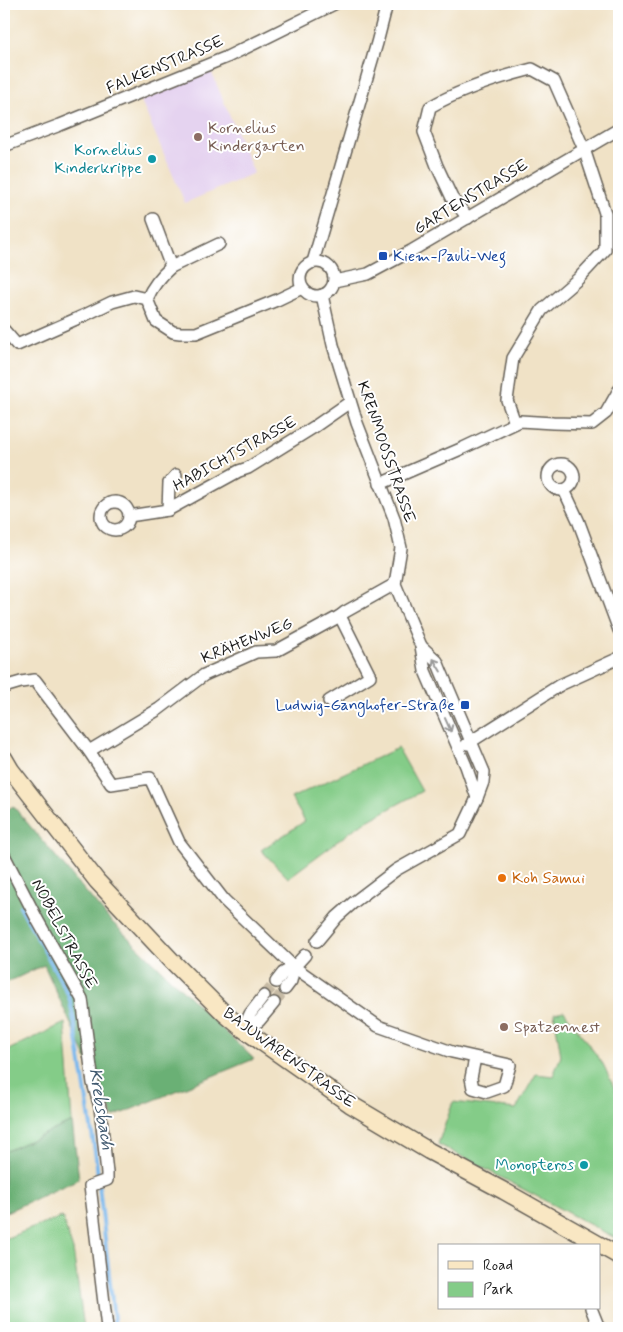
<svg xmlns="http://www.w3.org/2000/svg" width="623" height="1332" font-family="Mynerve,sans-serif">
<rect width="100%" height="100%" fill="#fff"/>
<filter id="ink" filterUnits="userSpaceOnUse"><feTurbulence type="fractalNoise" baseFrequency=".02" numOctaves="2"/><feDisplacementMap in="SourceGraphic" scale="10" xChannelSelector="R" yChannelSelector="G"/><feConvolveMatrix kernelMatrix="1 2 1 2 8 2 1 2 1" color-interpolation-filters="sRGB"/></filter>
<filter id="wash" filterUnits="userSpaceOnUse"><feTurbulence type="fractalNoise" baseFrequency=".0096" numOctaves="4" result="noise"/><feDisplacementMap in="SourceGraphic" scale="20" xChannelSelector="R" yChannelSelector="G"/><feGaussianBlur stdDeviation="1.12" result="paint"/><feColorMatrix in="noise" values="0 0 0 0 0 0 0 0 0 0 0 0 0 0 0 0 0 1.4 0 .05"/><feComposite in="paint" operator="in"/></filter>
<g filter="url(#wash)">
<rect width="100%" height="100%" fill="#f0e2c6"/>
<polygon fill="#e5d3f0" points="211,71 254,173 185,203 141,101"/>
<g fill="#84cc88" stroke="#507452">
<polygon points="398,748 422,791 358,826 288,878 261,850 305,821 291,798"/>
<polygon points="564,1011 603,1064 619,1098 619,1240 438,1144 453,1102 516,1109 536,1074 553,1076 561,1056 554,1013"/>
<polygon points="65,1023 72,1122 4,1152 4,1052"/>
<polygon points="62,1217 73,1250 84,1328 4,1328 4,1239 43,1224"/>
</g>
<g fill="#6bb074" stroke="#446648">
<polygon points="13,806 108,918 254,1059 113,1117 44,965 4,984 4,812"/>
<polygon points="72,1122 79,1179 4,1213 4,1152"/>
</g>
<g fill="none" stroke-linecap="round" stroke-linejoin="round">
<polyline stroke="#79b8ed" stroke-width="4" points="20,906 69,996 74,1020 96,1158 115,1328"/>
</g>
</g>
<g filter="url(#ink)">
<g fill="none" stroke-linecap="round" stroke-linejoin="round">
<g stroke="#c6baa4" stroke-width="11" stroke-dasharray="11 5.5" stroke-linecap="butt">
<polyline points="264,996 276,982"/>
<polyline points="274,1003 285,989"/>
</g>
<defs>
<g id="street">
<polyline points="4,146 60,125 227,57 334,4"/>
<path d="M 468,218 L 452,198 L 437,166 L 424,132 L 430,107 C 462,89 497,78 532,69 L 554,81 L 584,149 L 605,213 L 605,250 L 578,279 L 542,310 L 513,358 L 507,400 L 515,423"/>
<polyline points="153,219 171,267"/>
<circle cx="317" cy="279" r="17"/>
<polyline points="313,262 377,43 387,4"/>
<polyline points="334,281 368,274 411,251 619,129"/>
<polyline points="322,295 333,345 357,423 394,518 401,548 395,584 421,646 425,671 466,766 477,798"/>
<path d="M 147,299 C 152,287 162,275 171,267 L 219,244"/>
<polyline points="4,330 17,345 83,316 112,302 134,296 147,299 156,321 173,332 180,333 196,333 277,300 302,288"/>
<circle cx="561" cy="477" r="13"/>
<polyline points="380,484 463,448 520,421 553,423 592,424 606,413 619,390"/>
<polyline points="564,490 578,520 619,630"/>
<circle cx="115" cy="516" r="14"/>
<polyline points="168,510 169,483 176,475"/>
<polyline points="129,516 168,510 239,471 248,468 314,427 350,402"/>
<polyline points="4,687 21,682 35,680 89,751 111,784 150,778 179,842 224,900 294,967 378,1026 452,1052 510,1065 504,1086 487,1092 473,1088 471,1078 475,1058"/>
<polyline points="329,701 370,676 340,616"/>
<polyline points="467,744 560,685 619,658"/>
<polyline points="89,751 159,709 204,675 256,652 276,651 340,616 345,612 395,584"/>
<polyline points="4,855 38,921 82,999 93,1083 100,1107 107,1173 107,1180 90,1186 107,1328"/>
<polyline points="317,941 337,917 354,902 396,870 460,834 477,798 483,782 484,772 441,671 437,661 421,646"/>
<polyline points="276,982 283,973 294,967 305,955"/>
<polyline points="285,989 291,981 294,967"/>
<polyline points="243,1029 259,1021 274,1003"/>
<polyline points="243,1029 250,1014 264,996"/>
<polyline points="591,1308 599,1328"/>
</g>
<polyline id="secondary" points="4,758 11,770 97,881 172,961 225,1014 243,1029 350,1104 429,1151 504,1191 619,1256"/>
</defs>
<use href="#street" stroke="#666158" stroke-width="14"/>
<use href="#secondary" stroke="#666158" stroke-width="19"/>
<use href="#street" stroke="#fff" stroke-width="11"/>
<use href="#secondary" stroke="#f9e7c3" stroke-width="16"/>
</g>
<defs><path id="oneway-shaft" d="M-6 0H5M1.5-3L5.5 0L1.5 3" fill="none" stroke-width="1.6" stroke-linecap="round" stroke-linejoin="round" transform="scale(1.25)"/></defs>
<g stroke="#999">
<use href="#oneway-shaft" transform="translate(437 665) rotate(-121)"/>
<use href="#oneway-shaft" transform="translate(448 725) rotate(66)"/>
</g>
</g>
<g fill="#8d6e63" stroke="#fff" stroke-width="2">
<circle cx="198" cy="137" r="5"/>
<circle cx="504" cy="1027" r="5"/>
</g>
<g fill="#0f9aa8" stroke="#fff" stroke-width="2">
<circle cx="152" cy="159" r="5"/>
<circle cx="584" cy="1165" r="5"/>
</g>
<g fill="#1a4fb4" stroke="#fff" stroke-width="2">
<rect x="378" y="251" width="10" height="10" rx="2.5"/>
<rect x="460" y="700" width="10" height="10" rx="2.5"/>
</g>
<circle fill="#e8710a" stroke="#fff" stroke-width="2" cx="502" cy="878" r="5"/>
<g text-anchor="middle" dominant-baseline="central" stroke-width="4" stroke-linejoin="round" paint-order="stroke">
<g font-size="16" fill="#1c1c1c" stroke="#fff">
<text transform="translate(165 65) rotate(-23)">FALKENSTRASSE</text>
<text transform="translate(471 197) rotate(-31)">GARTENSTRASSE</text>
<text transform="translate(386 452) rotate(71)">KRENMOOSSTRASSE</text>
<text transform="translate(235 454) rotate(-29)">HABICHTSTRASSE</text>
<text transform="translate(247 641) rotate(-22)">KRÄHENWEG</text>
<text transform="translate(64 934) rotate(62)">NOBELSTRASSE</text>
<text transform="translate(289 1058) rotate(36)">BAJUWARENSTRASSE</text>
</g>
<g font-size="16" fill="#785e54" stroke="#fff" text-anchor="start">
<text x="208" y="128">Kornelius<tspan x="208" dy="18">Kindergarten</tspan></text>
<text x="514" y="1027">Spatzennest</text>
</g>
<g font-size="16" fill="#0d838f" stroke="#fff" text-anchor="end">
<text x="142" y="150">Kornelius<tspan x="142" dy="18">Kinderkrippe</tspan></text>
<text x="574" y="1165">Monopteros</text>
</g>
<g font-size="16" fill="#164399" stroke="#fff" text-anchor="start">
<text x="393" y="256">Kiem-Pauli-Weg</text>
<text x="455" y="705" text-anchor="end">Ludwig-Ganghofer-Straße</text>
</g>
<g font-size="16" fill="#c56008" stroke="#fff" text-anchor="start">
<text x="512" y="878">Koh Samui</text>
</g>
<g font-size="18" font-style="italic" fill="#415a70" stroke="#fff">
<text transform="translate(101 1109) rotate(81)">Krebsbach</text>
</g>
</g>
<rect width="623" height="1332" fill="none" stroke="#fff" stroke-width="20"/>
<rect x="438" y="1244" width="162" height="65" fill="#ffffff" stroke="#a4a4a4"/>
<rect x="448" y="1261" width="25" height="8" fill="#f9e7c3" stroke="#a4a4a4"/>
<text x="483" y="1270" font-size="15" fill="#1c1c1c">Road</text>
<rect x="448" y="1282" width="25" height="15" fill="#84cc88" stroke="#a4a4a4"/>
<text x="483" y="1294" font-size="15" fill="#1c1c1c">Park</text>
</svg>
